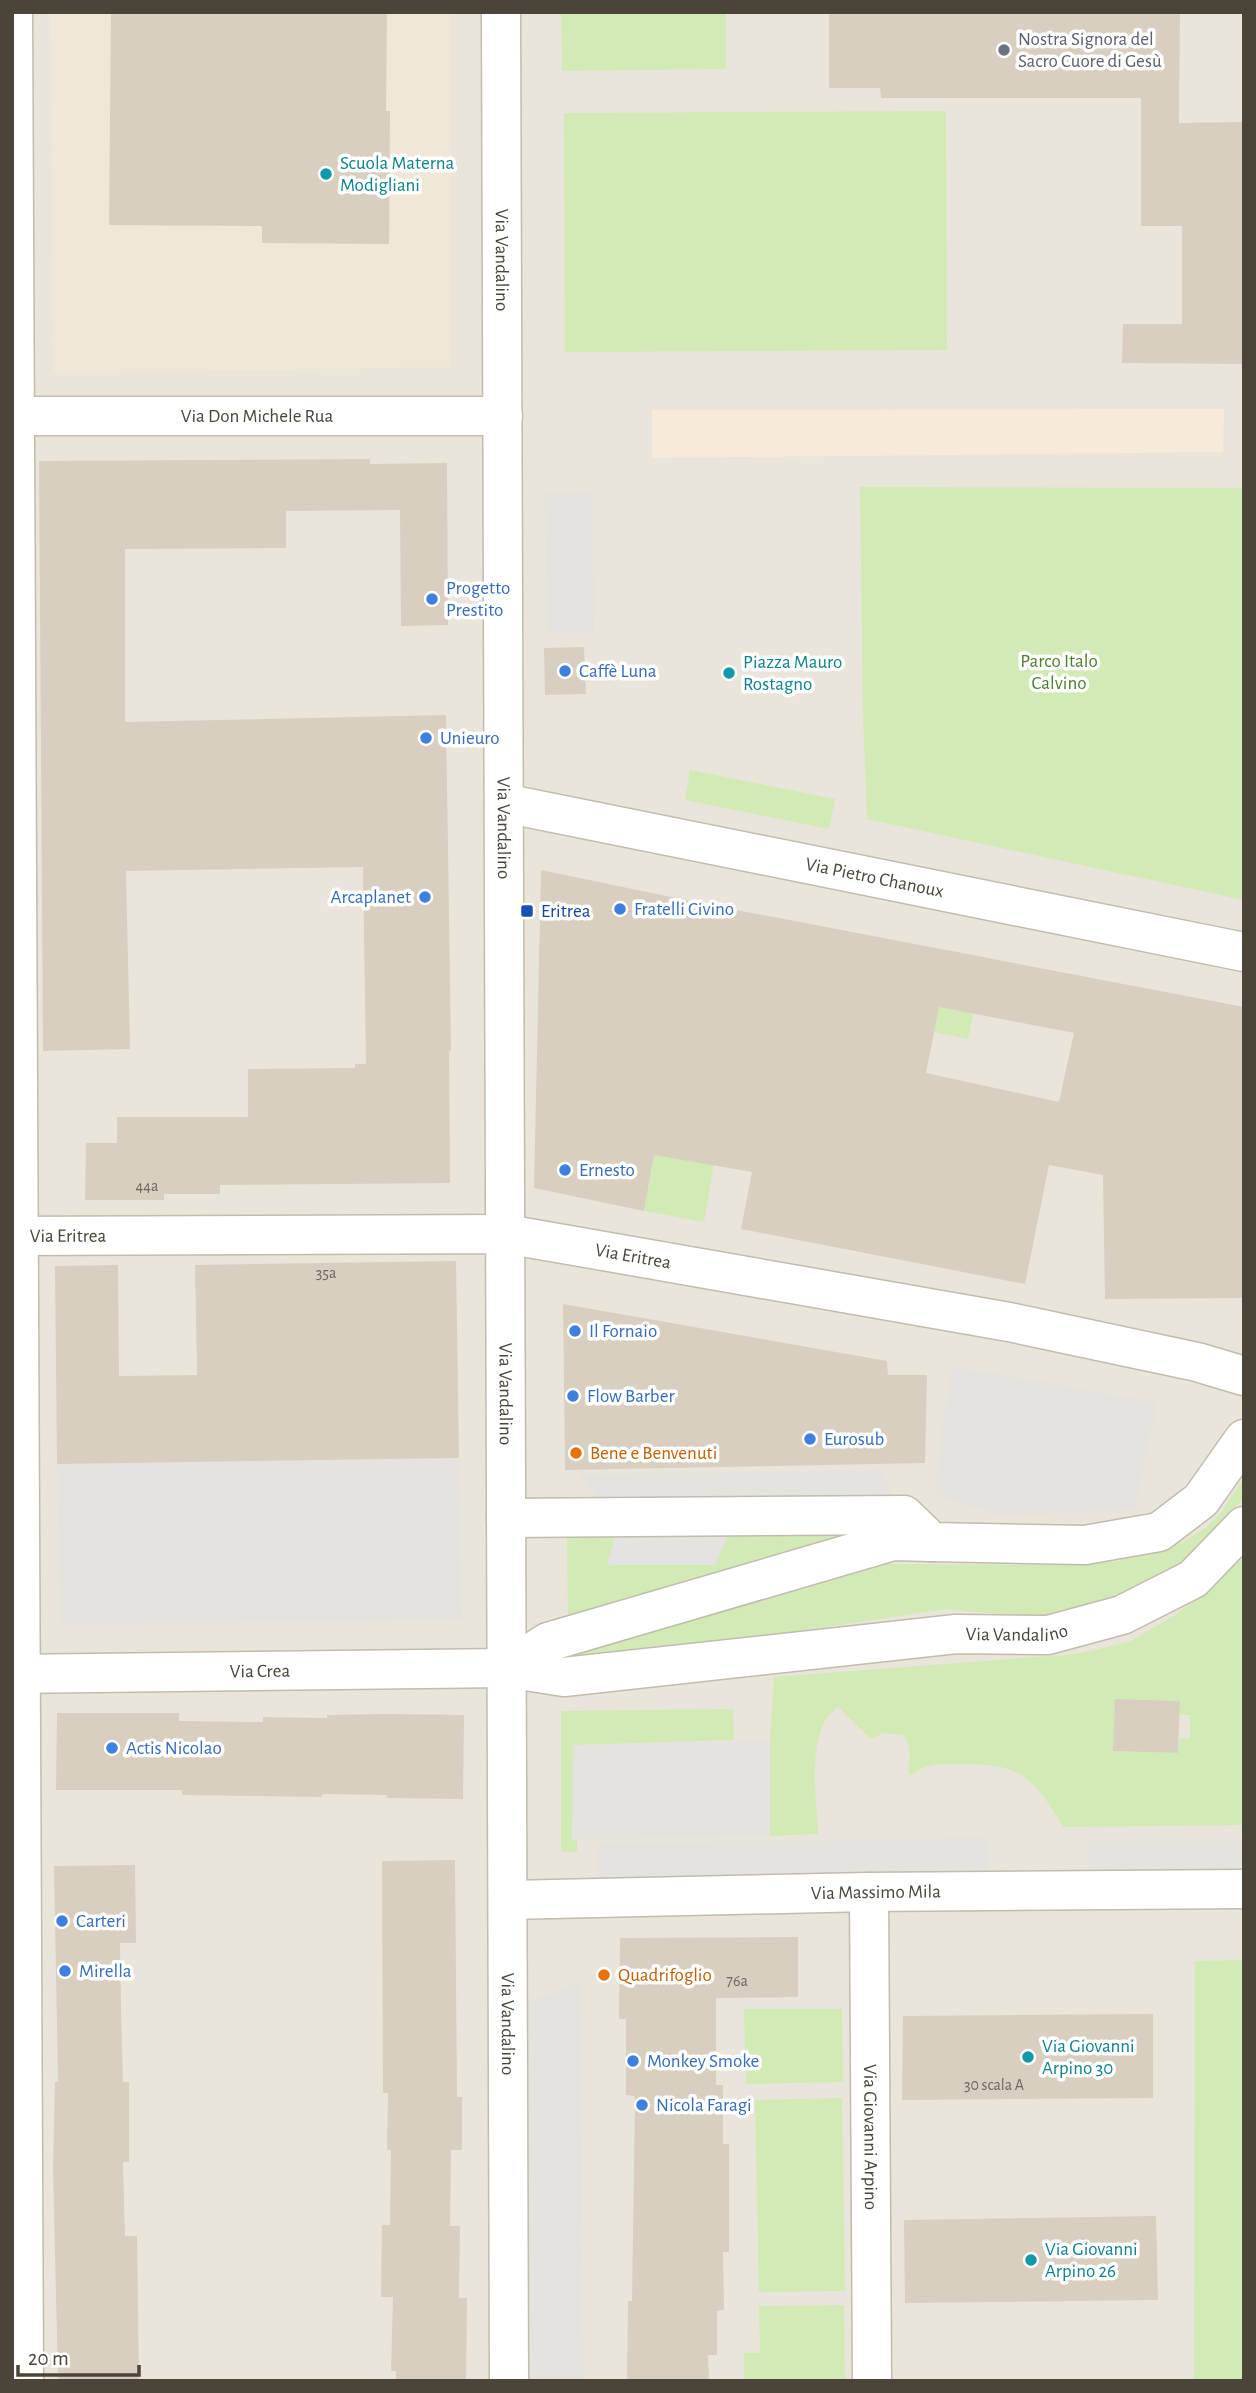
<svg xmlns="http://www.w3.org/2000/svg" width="1256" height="2393" font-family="'Alegreya Sans',sans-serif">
<rect width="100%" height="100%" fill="#f6f3ec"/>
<g fill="#eae5da">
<polygon points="12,12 491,12 505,1231 12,1233"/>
<polygon points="501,12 1244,12 1244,1368 515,1229"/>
<polygon points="513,1240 1244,1378 1244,2381 12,2381 12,1241"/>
</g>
<polygon fill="#f7ead8" points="1224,409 1223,452 652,458 652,410"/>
<polygon fill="#efe8d6" points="51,12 451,12 451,367 53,373"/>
<g fill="#d2eab5" fill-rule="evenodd">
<polygon points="561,12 726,12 726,69 562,71"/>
<polygon points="946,111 947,350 565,352 564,113"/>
<polygon points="860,487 1244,488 1244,900 867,819 863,714"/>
<polygon points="690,770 835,799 829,829 685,800"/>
<polygon points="950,951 985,957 968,1039 934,1032"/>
<polygon points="691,956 732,1054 704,1222 644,1211"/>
<polygon points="1244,1478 1244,1498 1195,1553 1149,1585 1043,1618 946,1609 571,1665 570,1656 792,1586 879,1564 1081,1565 1119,1561 1156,1551 1181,1543 1205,1528 1220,1514"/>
<polygon points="864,1532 568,1625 567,1534 616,1534 607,1565 715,1565 729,1533"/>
<path d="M 1244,1557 L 1244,1825 L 1063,1827 C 1033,1775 1019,1763 958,1764 C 940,1764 926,1763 911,1775 L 908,1771 C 910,1758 912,1746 903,1735 L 884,1733 L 871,1739 L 838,1707 C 834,1711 829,1715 826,1719 C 808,1751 817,1799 818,1834 L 770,1836 L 770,1740 L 774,1677 L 1076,1654 L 1129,1642 L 1177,1614 ZM 1115,1699 L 1179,1701 L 1179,1715 L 1190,1715 L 1190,1739 L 1179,1738 L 1178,1753 L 1113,1751 Z"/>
<polygon points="733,1709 734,1740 574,1745 573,1839 577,1839 577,1852 561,1852 561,1711"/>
<polygon points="1244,1960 1244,2381 1194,2381 1195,1961"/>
<polygon points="744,2009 842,2009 843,2082 746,2084"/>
<polygon points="842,2098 845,2291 759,2292 755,2100"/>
<polygon points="844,2305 845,2381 744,2381 744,2353 760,2353 759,2306"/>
</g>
<g fill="#e5e3e0">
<polygon points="592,493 594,632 547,633 545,494"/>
<polygon points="952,1366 1157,1403 1135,1510 999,1515 935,1494 941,1434"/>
<polygon points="459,1458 462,1620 60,1625 57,1464"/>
<polygon points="880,1470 904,1515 729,1533 715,1565 607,1565 616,1534 614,1518 579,1474"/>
<polygon points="770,1740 770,1836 572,1840 574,1745"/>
<polygon points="988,1838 988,1874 597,1879 598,1843"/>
<polygon points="1088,1841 1244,1841 1244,1872 1088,1873"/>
<polygon points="581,1980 583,2381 509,2381 508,2012"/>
</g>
<g fill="#d8cfc1" fill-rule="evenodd">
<polygon points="111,12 387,12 386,111 390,111 389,244 262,243 262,226 109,225"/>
<polygon points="829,12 1180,12 1179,123 1244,122 1244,364 1122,363 1123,324 1182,324 1182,226 1141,226 1141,98 881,98 880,88 829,88"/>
<polygon points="370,459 370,464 447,463 448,625 401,626 400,510 286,511 286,548 125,549 125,722 446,715 451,1051 449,1051 450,1183 220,1185 220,1194 164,1194 164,1200 85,1200 86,1143 117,1143 117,1117 248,1117 248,1069 355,1068 355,1064 366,1064 363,867 126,871 130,1049 43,1051 39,461"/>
<polygon points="584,647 586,694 545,695 544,648"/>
<path d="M 541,870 L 700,903 L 1244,1007 L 1244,1298 L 1105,1299 L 1103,1175 L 1049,1165 L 1025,1284 L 741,1229 L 752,1172 L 654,1155 L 644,1211 L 534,1188 ZM 939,1007 L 1074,1033 L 1059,1102 L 926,1073 Z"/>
<polygon points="456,1261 459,1458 57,1464 55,1266 118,1265 119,1376 197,1375 195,1265"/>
<polygon points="563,1304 887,1361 888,1375 927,1375 925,1463 565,1470"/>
<polygon points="1115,1699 1180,1701 1178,1753 1113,1751"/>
<polygon points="57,1713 179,1713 179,1721 263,1722 263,1717 327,1718 327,1715 389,1714 464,1715 463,1799 387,1798 387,1795 322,1794 322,1797 182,1795 182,1790 56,1790"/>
<polygon points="455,1860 457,2097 462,2097 462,2150 451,2150 450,2226 460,2226 459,2298 467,2298 466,2381 396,2381 396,2371 391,2371 393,2297 381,2297 382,2225 390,2225 391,2150 387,2150 388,2093 383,2093 382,1861"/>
<polygon points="135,1865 136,1943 120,1943 121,2010 123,2082 129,2082 129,2162 123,2162 125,2236 137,2236 139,2381 58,2381 53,2166 55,2082 58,2082 54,1866"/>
<polygon points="798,1937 798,1997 716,1998 716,2085 723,2085 723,2144 729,2144 729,2252 723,2252 724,2310 717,2311 717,2355 708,2355 709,2381 627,2381 628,2301 632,2301 635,2096 626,2095 626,2019 619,2019 620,1938"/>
<polygon points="1153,2014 1153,2098 902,2100 903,2016"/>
<polygon points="1156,2216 1158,2300 905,2303 904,2220"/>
</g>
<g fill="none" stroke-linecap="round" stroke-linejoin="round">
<defs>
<g id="minor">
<polyline points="13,12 24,2381"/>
<path id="s1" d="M 501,12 L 509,2381"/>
<path id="s2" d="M 12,416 L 503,416"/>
<path id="s3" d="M 504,803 L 1244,952"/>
<path id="s4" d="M 12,1236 L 506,1234 L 1009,1322 L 1197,1362 L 1244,1376"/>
<polyline points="506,1518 904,1515 932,1542 1085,1545 1159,1532 1201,1500 1244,1439"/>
<polyline points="507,1668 548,1642 893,1541 932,1542"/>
<path id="s5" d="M 12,1674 L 507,1668 L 564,1677 L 956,1634 L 1048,1635 L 1122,1615 L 1193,1579 L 1244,1526"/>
<path id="s6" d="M 869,1892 L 872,2381"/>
<path id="s7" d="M 508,1900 L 869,1892 L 1244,1889"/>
</g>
</defs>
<use href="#minor" stroke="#c2bbae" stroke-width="41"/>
<use href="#minor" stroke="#fff" stroke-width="38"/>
</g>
<circle fill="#6b7280" stroke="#fff" stroke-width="2.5" cx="1004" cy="50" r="7"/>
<g fill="#0f9aa8" stroke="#fff" stroke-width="2.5">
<circle cx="326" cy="174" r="7"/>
<circle cx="729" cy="673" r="7"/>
<circle cx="1028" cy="2057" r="7"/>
<circle cx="1031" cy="2260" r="7"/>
</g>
<g fill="#3f7fe0" stroke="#fff" stroke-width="2.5">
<circle cx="432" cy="599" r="7"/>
<circle cx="565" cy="671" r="7"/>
<circle cx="426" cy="738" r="7"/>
<circle cx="425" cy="897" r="7"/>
<circle cx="620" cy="909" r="7"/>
<circle cx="565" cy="1170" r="7"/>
<circle cx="575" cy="1331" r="7"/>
<circle cx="573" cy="1396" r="7"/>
<circle cx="810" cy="1439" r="7"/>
<circle cx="112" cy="1748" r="7"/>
<circle cx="62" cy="1921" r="7"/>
<circle cx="65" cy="1971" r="7"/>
<circle cx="633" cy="2061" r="7"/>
<circle cx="642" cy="2105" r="7"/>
</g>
<rect fill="#1a4fb4" stroke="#fff" stroke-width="2.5" x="520" y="904" width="14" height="14" rx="3.5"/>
<g fill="#e8710a" stroke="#fff" stroke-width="2.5">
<circle cx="576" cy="1453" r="7"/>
<circle cx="604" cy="1975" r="7"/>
</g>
<g text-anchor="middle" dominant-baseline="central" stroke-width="7" stroke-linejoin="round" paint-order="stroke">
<g font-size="16" fill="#6e675b">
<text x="147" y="1186">44a</text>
<text x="326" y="1273">35a</text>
<text x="737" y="1981">76a</text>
<text x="994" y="2085">30 scala A</text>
</g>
<g font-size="19" fill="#5b616d" stroke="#fff" text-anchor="start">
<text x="1018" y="39">Nostra Signora del<tspan x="1018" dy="22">Sacro Cuore di Gesù</tspan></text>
</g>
<g font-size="19" fill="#0d838f" stroke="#fff" text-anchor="start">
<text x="340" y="163">Scuola Materna<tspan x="340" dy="22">Modigliani</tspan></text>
<text x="743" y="662">Piazza Mauro<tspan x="743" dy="22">Rostagno</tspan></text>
<text x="1042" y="2046">Via Giovanni<tspan x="1042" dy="22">Arpino 30</tspan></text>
<text x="1045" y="2249">Via Giovanni<tspan x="1045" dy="22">Arpino 26</tspan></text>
</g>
<g font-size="19" fill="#4b4439" stroke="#fff">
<text stroke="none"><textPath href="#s1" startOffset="248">Via Vandalino</textPath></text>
<text stroke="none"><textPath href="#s2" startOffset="245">Via Don Michele Rua</textPath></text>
<text stroke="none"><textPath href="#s1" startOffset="816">Via Vandalino</textPath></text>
<text stroke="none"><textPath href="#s3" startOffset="378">Via Pietro Chanoux</textPath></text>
<text stroke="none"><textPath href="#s4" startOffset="56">Via Eritrea</textPath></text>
<text stroke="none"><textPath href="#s4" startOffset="623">Via Eritrea</textPath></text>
<text stroke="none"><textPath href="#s1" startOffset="1382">Via Vandalino</textPath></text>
<text stroke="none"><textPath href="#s5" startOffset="1008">Via Vandalino</textPath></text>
<text stroke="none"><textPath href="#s5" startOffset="248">Via Crea</textPath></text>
<text stroke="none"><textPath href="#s7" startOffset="368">Via Massimo Mila</textPath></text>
<text stroke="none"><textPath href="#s1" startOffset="2012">Via Vandalino</textPath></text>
<text stroke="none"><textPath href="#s6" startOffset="245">Via Giovanni Arpino</textPath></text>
</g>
<g font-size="19" fill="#366cbe" stroke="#fff" text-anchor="start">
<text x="446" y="588">Progetto<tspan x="446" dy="22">Prestito</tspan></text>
<text x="579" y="671">Caffè Luna</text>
<text x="440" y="738">Unieuro</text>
<text x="411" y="897" text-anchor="end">Arcaplanet</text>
<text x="634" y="909">Fratelli Civino</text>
<text x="579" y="1170">Ernesto</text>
<text x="589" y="1331">Il Fornaio</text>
<text x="587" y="1396">Flow Barber</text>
<text x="824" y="1439">Eurosub</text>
<text x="126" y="1748">Actis Nicolao</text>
<text x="76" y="1921">Carteri</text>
<text x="79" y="1971">Mirella</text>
<text x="647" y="2061">Monkey Smoke</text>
<text x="656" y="2105">Nicola Faragi</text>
</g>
<g font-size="19" fill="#4a7f2a" stroke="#fff">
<text x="1059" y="661">Parco Italo<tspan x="1059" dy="22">Calvino</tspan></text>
</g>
<g font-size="19" fill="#164399" stroke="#fff" text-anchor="start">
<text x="541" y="911">Eritrea</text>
</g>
<g font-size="19" fill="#c56008" stroke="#fff" text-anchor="start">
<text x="590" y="1453">Bene e Benvenuti</text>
<text x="618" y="1975">Quadrifoglio</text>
</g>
</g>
<rect width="1256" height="2393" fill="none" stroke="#4b4439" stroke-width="28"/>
<path d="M18 2365v10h121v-10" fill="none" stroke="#4b4439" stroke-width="3.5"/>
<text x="28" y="2365" font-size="21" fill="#4b4439" stroke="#ffffff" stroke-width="5" paint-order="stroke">20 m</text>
</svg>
